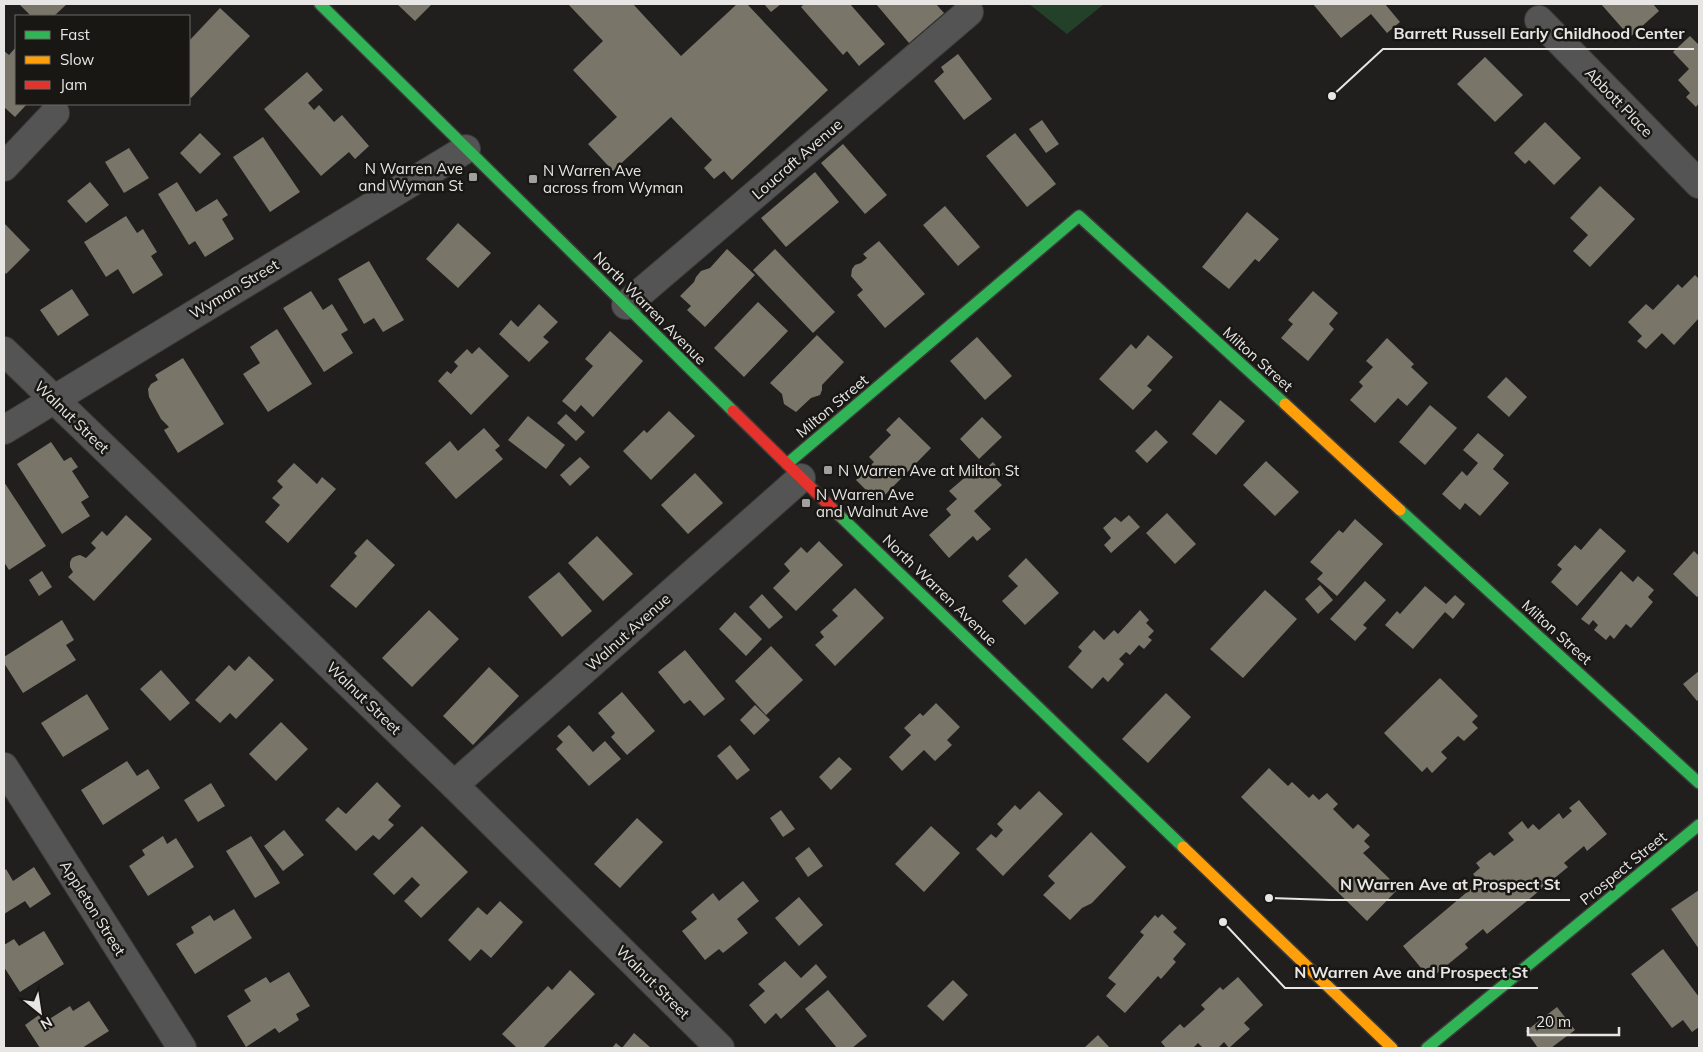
<svg xmlns="http://www.w3.org/2000/svg" width="1703" height="1052" font-family="Mulish,sans-serif">
<rect width="100%" height="100%" fill="#201f1e"/>
<polygon fill="#234128" points="1029,4 1104,4 1067,34"/>
<g fill="#797569">
<polygon points="19,4 67,4 54,16 31,16"/>
<polygon points="397,4 432,4 415,21"/>
<polygon points="568,4 633,4 681,56 737,4 747,4 828,90 732,180 724,171 714,179 704,168 712,160 671,117 613,171 588,144 617,117 573,70 603,41"/>
<polygon points="764,4 781,4 771,12"/>
<polygon points="804,4 850,4 885,44 859,66 847,51 843,55 801,7"/>
<polygon points="876,4 936,4 944,13 909,43"/>
<polygon points="1313,4 1385,4 1400,22 1387,33 1371,14 1341,38"/>
<polygon points="1601,4 1653,4 1659,11 1630,37"/>
<polygon points="220,8 250,36 191,98 189,96 189,41"/>
<polygon points="1690,36 1699,45 1699,103 1696,107 1686,97 1690,93 1678,80 1689,69 1673,52"/>
<polygon points="16,47 16,104 27,104 15,117 4,107 4,51 9,55"/>
<polygon points="958,54 992,99 964,120 934,81 944,72 941,67"/>
<polygon points="1485,57 1523,95 1495,122 1457,84"/>
<polygon points="307,72 323,90 308,103 314,110 319,105 334,122 342,115 369,146 355,159 349,152 321,176 264,109"/>
<polygon points="1042,120 1059,144 1046,153 1029,129"/>
<polygon points="1545,122 1581,158 1554,185 1529,160 1525,164 1514,153"/>
<polygon points="200,133 221,154 200,174 180,153"/>
<polygon points="1015,133 1056,184 1027,207 986,156"/>
<polygon points="263,137 300,192 270,212 233,157"/>
<polygon points="843,144 887,195 865,214 821,163"/>
<polygon points="129,148 149,178 124,193 105,162"/>
<polygon points="815,172 839,202 786,247 761,218"/>
<polygon points="90,182 109,205 86,223 67,201"/>
<polygon points="177,182 196,212 217,199 228,215 222,219 234,239 205,257 195,241 189,245 158,194"/>
<polygon points="1600,186 1635,219 1590,267 1573,251 1588,235 1570,218"/>
<polygon points="945,206 980,247 958,266 923,225"/>
<polygon points="1247,212 1279,239 1259,262 1255,259 1229,289 1202,267"/>
<polygon points="126,216 137,233 143,229 157,252 151,256 163,275 133,294 118,269 106,277 84,242"/>
<polygon points="4,223 30,250 6,274 4,271"/>
<polygon points="458,223 491,253 458,288 426,259"/>
<polygon points="879,241 925,294 885,328 857,295 863,290 851,276 852,269 855,265 861,263 867,258 863,254"/>
<polygon points="727,249 755,275 705,327 687,310 691,306 680,296 694,282 696,277 701,271 710,268"/>
<polygon points="775,249 835,312 813,333 753,270"/>
<polygon points="369,261 404,320 383,332 374,318 364,324 338,279"/>
<polygon points="1695,275 1699,279 1699,318 1674,345 1662,333 1646,349 1637,341 1642,336 1628,322 1646,304 1653,310 1678,284 1682,288"/>
<polygon points="72,289 89,315 58,336 40,310"/>
<polygon points="311,291 323,310 332,304 348,330 341,334 353,353 324,372 283,308"/>
<polygon points="1313,291 1338,313 1329,324 1334,329 1308,361 1281,338 1293,324 1288,320"/>
<polygon points="758,302 788,331 744,377 714,348"/>
<polygon points="539,304 558,322 543,337 549,342 529,362 499,334 511,320 518,327"/>
<polygon points="277,329 312,384 268,412 243,374 260,363 250,347"/>
<polygon points="610,331 643,361 593,417 581,405 575,412 562,401 593,366 585,359"/>
<polygon points="817,335 844,362 822,385 822,390 820,395 811,398 796,412 784,404 782,394 770,383"/>
<polygon points="1148,335 1173,357 1147,386 1152,390 1133,410 1099,379 1131,344 1136,349"/>
<polygon points="977,337 1012,376 985,400 950,361"/>
<polygon points="1387,338 1414,364 1411,367 1428,383 1407,406 1398,398 1375,423 1350,400 1363,386 1359,382 1373,367 1366,361"/>
<polygon points="479,347 509,376 471,415 438,381 447,371 451,374 458,366 454,362 467,349 472,354"/>
<polygon points="183,358 224,424 178,453 164,430 169,427 161,419 149,397 148,389 151,384 158,380 155,375"/>
<polygon points="1506,377 1527,397 1509,417 1487,397"/>
<polygon points="1220,400 1245,421 1216,455 1192,434"/>
<polygon points="1430,405 1457,428 1425,465 1399,442"/>
<polygon points="669,411 695,436 651,480 623,451 644,430 647,433"/>
<polygon points="566,414 585,432 576,441 557,423"/>
<polygon points="528,416 565,445 546,469 508,440"/>
<polygon points="899,417 931,448 878,502 856,480 874,462 869,457 891,435 886,430"/>
<polygon points="982,417 1002,437 979,459 960,439"/>
<polygon points="484,428 500,446 495,450 503,459 456,499 425,463 450,441 458,451"/>
<polygon points="1156,430 1168,442 1147,463 1135,451"/>
<polygon points="1478,433 1504,455 1493,469 1509,483 1480,516 1465,503 1460,510 1442,494 1462,471 1467,476 1478,463 1463,450"/>
<polygon points="51,442 64,461 71,457 78,467 72,471 89,497 81,502 90,516 62,534 17,464"/>
<polygon points="580,457 590,467 570,486 560,475"/>
<polygon points="1266,461 1299,492 1275,516 1243,485"/>
<polygon points="993,462 1003,474 996,479 1002,485 974,511 991,529 977,541 973,536 949,558 929,535 951,515 946,509 957,499 949,491 969,474 974,479"/>
<polygon points="294,463 317,484 322,477 336,489 288,543 265,522 280,505 272,498 283,487 277,481"/>
<polygon points="695,473 723,503 688,534 661,505"/>
<polygon points="4,482 46,546 9,570 4,562"/>
<polygon points="1167,513 1196,544 1175,564 1146,533"/>
<polygon points="126,515 152,539 94,601 68,577 73,572 70,567 70,562 72,558 76,556 80,555 86,558 96,548 91,543 102,531 107,536"/>
<polygon points="1129,515 1140,527 1111,553 1104,545 1111,538 1103,528 1115,517 1121,522"/>
<polygon points="1355,519 1383,544 1337,596 1317,579 1323,573 1310,562 1339,530 1343,533"/>
<polygon points="1600,528 1626,551 1577,606 1551,582 1562,569 1557,565 1575,545 1581,550"/>
<polygon points="597,536 633,574 603,601 568,563"/>
<polygon points="367,539 395,565 356,608 330,586 357,556 354,553"/>
<polygon points="819,541 843,565 796,611 773,588 790,571 784,564 801,547 807,553"/>
<polygon points="1694,551 1699,556 1699,595 1697,597 1673,574"/>
<polygon points="1026,558 1059,593 1025,625 1002,601 1018,586 1008,576"/>
<polygon points="42,571 52,587 39,596 29,580"/>
<polygon points="1621,571 1633,582 1638,576 1654,590 1648,597 1653,602 1631,628 1626,624 1614,639 1610,635 1606,640 1594,630 1598,625 1593,620 1589,625 1581,619"/>
<polygon points="559,572 592,611 562,637 528,597"/>
<polygon points="1365,581 1386,600 1363,625 1367,628 1355,641 1330,619"/>
<polygon points="1320,585 1333,600 1318,614 1305,599"/>
<polygon points="1425,586 1446,604 1455,595 1465,604 1453,619 1445,612 1413,649 1385,625 1397,611 1400,614"/>
<polygon points="855,588 884,618 835,666 815,645 824,637 820,632 838,616 832,610"/>
<polygon points="1265,590 1297,619 1243,678 1210,649"/>
<polygon points="762,594 783,617 769,629 749,607"/>
<polygon points="429,610 459,639 412,687 382,658"/>
<polygon points="1140,610 1149,620 1146,623 1154,631 1148,637 1152,640 1144,649 1139,645 1130,655 1126,652 1119,659 1124,664 1108,682 1103,677 1092,689 1068,667 1082,651 1078,647 1094,630 1104,640 1114,630 1118,634"/>
<polygon points="735,612 762,639 746,656 719,629"/>
<polygon points="62,620 74,640 66,645 76,660 23,693 4,663 4,657"/>
<polygon points="771,646 803,680 766,715 735,681"/>
<polygon points="685,650 725,699 704,716 690,700 684,704 658,672"/>
<polygon points="249,656 274,680 236,719 230,713 220,723 195,700 229,665 235,671"/>
<polygon points="489,667 519,696 473,745 443,716"/>
<polygon points="161,670 190,703 170,721 140,689"/>
<polygon points="1699,671 1699,699 1697,701 1683,684"/>
<polygon points="1440,678 1478,716 1472,722 1478,728 1464,741 1458,736 1441,752 1447,758 1432,773 1427,767 1422,772 1384,733"/>
<polygon points="622,692 655,731 627,755 611,737 615,733 598,713"/>
<polygon points="1166,693 1191,717 1148,763 1122,739"/>
<polygon points="87,694 109,729 63,757 41,723"/>
<polygon points="936,703 960,727 947,740 952,745 935,761 924,750 902,771 889,757 911,735 904,728 920,713 923,716"/>
<polygon points="755,705 770,720 754,735 740,720"/>
<polygon points="281,722 308,749 276,781 249,754"/>
<polygon points="569,725 593,752 605,741 621,759 589,786 556,749 563,742 557,736"/>
<polygon points="730,745 750,770 737,780 717,756"/>
<polygon points="839,757 852,769 831,790 819,777"/>
<polygon points="127,761 137,776 148,769 160,788 103,825 81,790"/>
<polygon points="1269,768 1288,786 1292,782 1309,798 1313,794 1319,800 1327,793 1338,804 1333,809 1353,829 1358,824 1370,835 1364,841 1370,847 1363,853 1399,888 1367,921 1241,797"/>
<polygon points="377,782 401,806 388,820 394,825 379,840 373,835 356,851 325,820 338,807 346,814"/>
<polygon points="211,783 225,806 198,822 184,800"/>
<polygon points="1039,791 1063,814 1003,876 976,849 991,834 996,838 1003,830 997,824 1015,805 1020,810"/>
<polygon points="1579,800 1607,834 1587,851 1584,846 1564,863 1568,867 1487,934 1483,929 1465,944 1468,948 1430,979 1403,946 1479,882 1473,874 1480,868 1476,863 1490,852 1494,856 1514,840 1508,833 1522,821 1528,829 1533,824 1539,830 1559,813 1563,819 1572,811 1569,808"/>
<polygon points="781,810 795,829 783,837 770,818"/>
<polygon points="637,818 663,842 620,888 594,864"/>
<polygon points="422,826 468,872 421,918 404,901 420,885 412,877 394,895 373,874"/>
<polygon points="931,826 960,853 924,892 895,864"/>
<polygon points="284,830 304,855 283,871 264,846"/>
<polygon points="1091,832 1126,867 1092,903 1082,908 1070,920 1043,895 1055,883 1048,876"/>
<polygon points="163,836 167,844 176,838 194,867 148,896 129,866 145,855 142,850"/>
<polygon points="251,836 280,883 255,898 226,851"/>
<polygon points="809,847 823,866 808,877 795,858"/>
<polygon points="34,867 51,894 30,908 25,901 4,914 4,871 6,869 13,881"/>
<polygon points="743,881 759,901 737,919 748,933 723,953 719,949 705,960 682,931 697,919 691,912 713,893 719,901"/>
<polygon points="1699,890 1699,949 1671,909"/>
<polygon points="799,897 823,925 799,946 775,918"/>
<polygon points="500,901 523,922 491,958 481,949 470,961 448,940 478,907 487,915"/>
<polygon points="234,909 252,938 195,974 176,944 194,933 191,927 210,915 214,921"/>
<polygon points="1162,914 1177,928 1173,932 1186,944 1173,959 1176,962 1161,979 1158,976 1125,1013 1106,996 1116,984 1108,978 1144,935 1140,932 1155,915 1158,918"/>
<polygon points="44,931 64,964 20,992 4,967 4,945 14,939 19,946"/>
<polygon points="1663,949 1699,997 1699,1027 1692,1032 1683,1020 1672,1028 1631,974"/>
<polygon points="785,961 801,978 816,964 827,977 781,1019 776,1013 765,1024 749,1005 765,991 758,984"/>
<polygon points="570,970 595,994 543,1048 517,1048 502,1034 548,986 552,990"/>
<polygon points="289,972 310,1006 296,1014 299,1020 279,1033 275,1028 246,1047 227,1016 251,1001 244,990 266,977 270,983"/>
<polygon points="1238,977 1263,1005 1244,1023 1250,1029 1229,1048 1224,1042 1218,1048 1203,1048 1198,1043 1193,1048 1166,1048 1161,1042 1180,1024 1184,1028 1205,1009 1201,1005 1220,987 1223,990"/>
<polygon points="953,980 968,995 943,1021 927,1006"/>
<polygon points="828,990 867,1036 852,1048 837,1048 805,1009"/>
<polygon points="89,1001 109,1031 82,1048 40,1048 25,1025 39,1015 43,1023 70,1006 73,1011"/>
<polygon points="1557,1007 1575,1030 1551,1048 1538,1048 1526,1031"/>
<polygon points="634,1033 651,1048 612,1048 616,1043 622,1048"/>
<polygon points="1098,1035 1110,1048 1084,1048"/>
</g>
<g fill="none" stroke-linecap="round" stroke-linejoin="round">
<defs>
<g id="street">
<polyline points="1539,20 1699,184"/>
<polyline points="4,167 55,113"/>
<polyline points="626,305 969,12"/>
<polyline points="4,351 454,785 720,1048"/>
<polyline points="4,430 466,149"/>
<polyline points="4,767 182,1048"/>
<polyline points="454,785 801,478"/>
</g>
<g id="fast">
<polyline points="320,4 733,411"/>
<polyline points="787,464 1079,216 1285,404"/>
<polyline points="1400,510 1699,783"/>
<polyline points="839,515 1183,847"/>
<polyline points="1427,1048 1699,825"/>
</g>
<g id="slow">
<polyline points="1285,404 1400,510"/>
<polyline points="1183,847 1392,1048"/>
</g>
<polyline id="jam" points="733,411 839,515"/>
</defs>
<use href="#street" stroke="#3c3b3a" stroke-width="30"/>
<use href="#fast" stroke="#3c3b3a" stroke-width="14"/>
<use href="#slow" stroke="#3c3b3a" stroke-width="14"/>
<use href="#jam" stroke="#3c3b3a" stroke-width="14"/>
<use href="#street" stroke="#545454" stroke-width="28"/>
<use href="#fast" stroke="#30b455" stroke-width="11"/>
<use href="#slow" stroke="#ff9f0a" stroke-width="11"/>
<use href="#jam" stroke="#e5322d" stroke-width="11"/>
</g>
<g fill="#a1a09f" stroke="#181714" stroke-width="2">
<rect x="468" y="172" width="10" height="10" rx="2.5"/>
<rect x="528" y="174" width="10" height="10" rx="2.5"/>
<rect x="823" y="465" width="10" height="10" rx="2.5"/>
<rect x="801" y="498" width="10" height="10" rx="2.5"/>
</g>
<g text-anchor="middle" dominant-baseline="central" stroke-width="5" stroke-linejoin="round" paint-order="stroke">
<g font-size="15" fill="#e7e6e4" stroke="#181714">
<text transform="translate(1619 102) rotate(46)">Abbott Place</text>
<text transform="translate(797 159) rotate(-41)">Loucraft Avenue</text>
<text transform="translate(234 289) rotate(-31)">Wyman Street</text>
<text transform="translate(650 308) rotate(45)">North Warren Avenue</text>
<text transform="translate(1258 359) rotate(42)">Milton Street</text>
<text transform="translate(832 406) rotate(-40)">Milton Street</text>
<text transform="translate(72 417) rotate(44)">Walnut Street</text>
<text transform="translate(940 590) rotate(44)">North Warren Avenue</text>
<text transform="translate(628 632) rotate(-42)">Walnut Avenue</text>
<text transform="translate(1557 632) rotate(42)">Milton Street</text>
<text transform="translate(364 698) rotate(44)">Walnut Street</text>
<text transform="translate(1623 868) rotate(-39)">Prospect Street</text>
<text transform="translate(93 908) rotate(58)">Appleton Street</text>
<text transform="translate(653 982) rotate(45)">Walnut Street</text>
</g>
<g font-size="15" fill="#e7e6e4" stroke="#181714" text-anchor="start">
<text x="463" y="168" text-anchor="end">N Warren Ave<tspan x="463" dy="17">and Wyman St</tspan></text>
<text x="543" y="170">N Warren Ave<tspan x="543" dy="17">across from Wyman</tspan></text>
<text x="838" y="470">N Warren Ave at Milton St</text>
<text x="816" y="494">N Warren Ave<tspan x="816" dy="17">and Walnut Ave</tspan></text>
</g>
</g>
<path fill="none" stroke="#e7e6e4" stroke-width="2" d="M1332 96L1383 49H1694M1269 898L1330 900H1570M1223 922L1285 988H1538"/>
<g fill="#e7e6e4" stroke="#181714" stroke-width="2">
<circle cx="1332" cy="96" r="5"/>
<circle cx="1269" cy="898" r="5"/>
<circle cx="1223" cy="922" r="5"/>
</g>
<g font-size="16" text-anchor="middle" font-weight="bold" fill="#e7e6e4" stroke="#181714" stroke-width="5" stroke-linejoin="round" paint-order="stroke">
<text x="1539" y="39">Barrett Russell Early Childhood Center</text>
<text x="1450" y="890">N Warren Ave at Prospect St</text>
<text x="1411" y="978">N Warren Ave and Prospect St</text>
</g>
<rect width="1703" height="1052" fill="none" stroke="#e7e6e4" stroke-width="10"/>
<rect x="15" y="15" width="175" height="90" fill="#181714" stroke="#6b6a67"/>
<rect x="25" y="31" width="25" height="8" fill="#30b455" stroke="#6b6a67"/>
<text x="60" y="40" font-size="15" fill="#e7e6e4">Fast</text>
<rect x="25" y="56" width="25" height="8" fill="#ff9f0a" stroke="#6b6a67"/>
<text x="60" y="65" font-size="15" fill="#e7e6e4">Slow</text>
<rect x="25" y="81" width="25" height="8" fill="#e5322d" stroke="#6b6a67"/>
<text x="60" y="90" font-size="15" fill="#e7e6e4">Jam</text>
<g transform="translate(40 1012) rotate(150)" stroke="#181714" stroke-width="4" paint-order="stroke">
<path d="M0-4L9 19L0 12L-9 19Z" fill="#e7e6e4"/>
<text y="-8" font-size="14" font-weight="bold" text-anchor="middle" fill="#e7e6e4">N</text>
</g>
<path d="M1528 1027v8h91v-8" fill="none" stroke="#e7e6e4" stroke-width="2.5"/>
<text x="1536" y="1027" font-size="15" fill="#e7e6e4" stroke="#181714" stroke-width="4" paint-order="stroke">20 m</text>
</svg>
